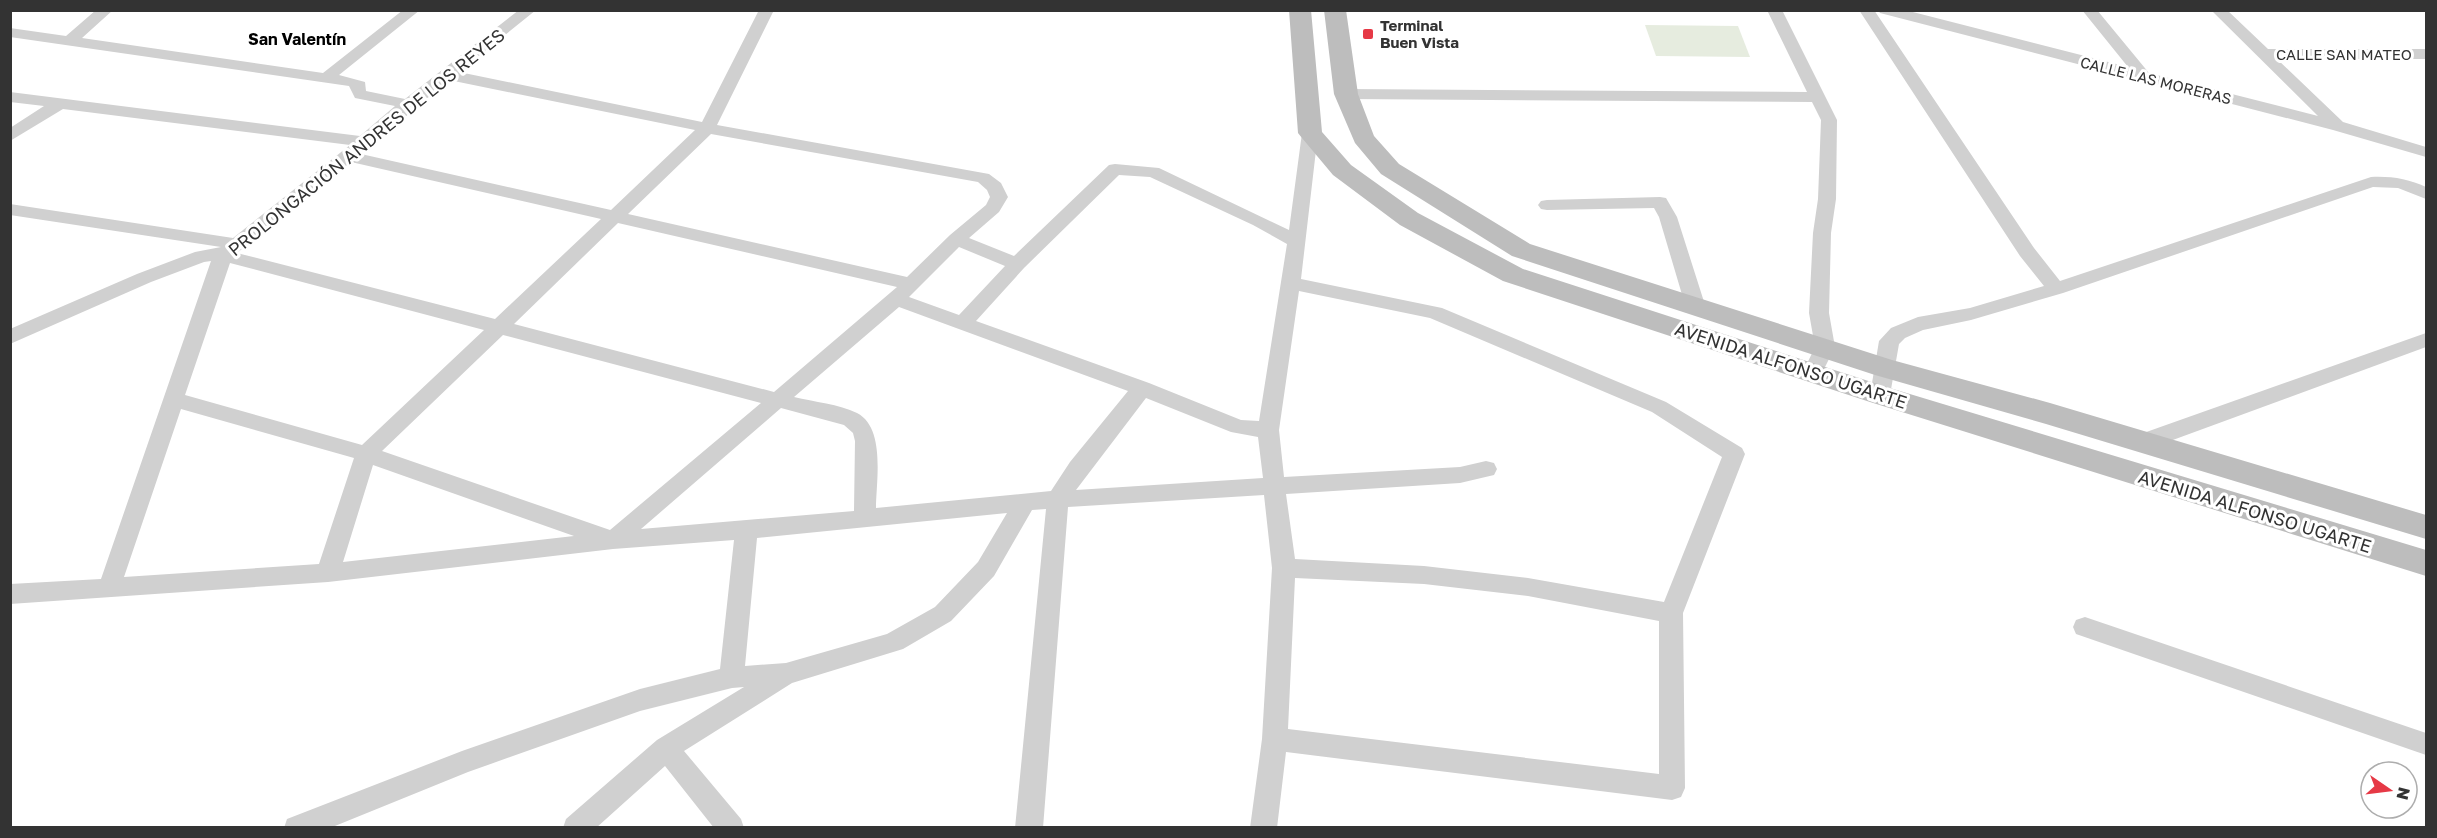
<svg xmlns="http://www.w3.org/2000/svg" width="2437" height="838" font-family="'Golos Text',sans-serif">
<rect width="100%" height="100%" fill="#fff"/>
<polygon fill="#e6ecdf" points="1645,25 1738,26 1750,57 1656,56"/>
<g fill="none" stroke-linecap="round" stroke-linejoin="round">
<g fill="#d0d0d0" fill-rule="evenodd">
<path d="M 96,10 L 113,10 L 82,38 L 323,73 L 403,10 L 420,10 L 339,75 L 365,82 L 366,91 L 405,99 L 519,10 L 536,10 L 459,72 L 702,122 L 759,10 L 774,10 L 717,125 L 989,174 L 1001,183 L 1008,197 L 999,212 L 969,238 L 1014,256 L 1109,165 L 1115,164 L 1159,168 L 1289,230 L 1302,133 L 1310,128 L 1316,129 L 1318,133 L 1301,279 L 1442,308 L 1666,402 L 1742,448 L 1745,454 L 1683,613 L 1685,788 L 1681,797 L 1672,800 L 1286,752 L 1277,828 L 1250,828 L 1262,739 L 1272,568 L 1264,495 L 1068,507 L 1043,828 L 1015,828 L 1046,509 L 1032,510 L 994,576 L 951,621 L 903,649 L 792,683 L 684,751 L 741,819 L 744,828 L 714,828 L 665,766 L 596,828 L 563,828 L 566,819 L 657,740 L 744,687 L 732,688 L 640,711 L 468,772 L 330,828 L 284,828 L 287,819 L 462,751 L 640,689 L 720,669 L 734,540 L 613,549 L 328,582 L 10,604 L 10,584 L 101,579 L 211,261 L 204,262 L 151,282 L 10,344 L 10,329 L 137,274 L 195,252 L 221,247 L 10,215 L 10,204 L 233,238 L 350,145 L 63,109 L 10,141 L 10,128 L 44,106 L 10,102 L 10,92 L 360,136 L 395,106 L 355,98 L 349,86 L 10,37 L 10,28 L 66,36 ZM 449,80 L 695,130 L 611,210 L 361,154 ZM 711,134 L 978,182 L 987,190 L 990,197 L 986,205 L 950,235 L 907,277 L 628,214 ZM 351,162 L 601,219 L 495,319 L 237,253 ZM 1119,175 L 1150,177 L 1253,225 L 1287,244 L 1259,421 L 1241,420 L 1149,383 L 976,321 L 1024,268 ZM 618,223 L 897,287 L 774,392 L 514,324 ZM 959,247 L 1005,266 L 959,315 L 909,297 ZM 230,263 L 484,330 L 362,445 L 185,395 ZM 1299,291 L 1430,318 L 1652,412 L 1722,457 L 1664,602 L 1528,578 L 1424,566 L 1295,559 L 1286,494 L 1460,483 L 1494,475 L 1497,469 L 1494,463 L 1486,461 L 1460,467 L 1284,477 L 1279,430 ZM 899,307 L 1128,391 L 1070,462 L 1051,491 L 876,508 C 876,482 886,428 857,413 C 839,404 814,402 794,397 ZM 503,335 L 761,403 L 610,530 L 382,451 ZM 1146,398 L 1231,432 L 1258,437 L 1263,478 L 1076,490 ZM 781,408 L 844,425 L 853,433 L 855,441 L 854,511 L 641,529 ZM 181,409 L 354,458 L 319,564 L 124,577 ZM 373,465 L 574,536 L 343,562 ZM 1007,513 L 978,562 L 935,607 L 887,634 L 786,663 L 745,666 L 757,538 ZM 1295,578 L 1424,584 L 1528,596 L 1659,621 L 1659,774 L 1288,729 Z"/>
<polygon points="1767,10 1782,10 1837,120 1836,199 1831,233 1829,313 1835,347 1820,377 1813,379 1806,377 1803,372 1815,347 1809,313 1813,233 1818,199 1821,120 1812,102 1346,99 1338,94 1346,89 1807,92"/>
<path d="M 1859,10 L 1874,10 L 2034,248 L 2060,281 L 2371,177 C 2391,176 2409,179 2426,187 L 2426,199 L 2398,188 L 2373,187 L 2063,293 L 1971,320 L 1923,330 L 1905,338 L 1899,344 L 1890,395 L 1887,400 L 1880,402 L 1873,400 L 1870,395 L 1879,341 L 1891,328 L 1918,317 L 1970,308 L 2044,286 L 2020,256 Z"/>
<polygon points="1878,10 1905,10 2128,67 2082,10 2097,10 2149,73 2318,116 2211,10 2227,10 2268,49 2426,49 2426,59 2277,59 2343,122 2426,147 2426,157 2333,130 1880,13"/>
<polygon points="1660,197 1666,198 1677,217 1706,308 1703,313 1696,314 1689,313 1686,308 1659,217 1654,208 1547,210 1541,209 1538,205 1541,201 1547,200"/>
<polygon points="2426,333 2426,347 2151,448 2143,450 2135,448 2132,442 2135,436"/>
<polygon points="2085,617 2426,733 2426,755 2076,634 2073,627 2076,620"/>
</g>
<g fill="#bdbdbd" fill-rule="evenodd">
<polygon points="1289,10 1311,10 1322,132 1351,165 1418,213 1523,269 1890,388 2426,550 2426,576 1870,402 1503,281 1400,225 1333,175 1302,138 1298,133"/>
<polygon points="1324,10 1346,10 1358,94 1374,136 1399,164 1530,244 1892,360 2050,403 2426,515 2426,539 2046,424 1875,375 1512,256 1381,174 1355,143 1334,94"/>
</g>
</g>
<rect fill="#e63946" stroke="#fff" stroke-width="2" x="1362" y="28" width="12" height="12" rx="3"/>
<g text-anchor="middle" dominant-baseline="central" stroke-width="6" stroke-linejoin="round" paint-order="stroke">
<g font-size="15" font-weight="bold" fill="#333" stroke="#fff" text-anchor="start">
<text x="1380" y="25">Terminal<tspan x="1380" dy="17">Buen Vista</tspan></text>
</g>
<g font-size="15" fill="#333" stroke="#fff">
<text x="2344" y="54">CALLE SAN MATEO</text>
<text transform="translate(2156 80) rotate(14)">CALLE LAS MORERAS</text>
</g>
<g font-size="16" font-weight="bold" fill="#000" stroke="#fff">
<text x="297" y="39">San Valentín</text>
</g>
<g font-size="18" fill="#333" stroke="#fff">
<text transform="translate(366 142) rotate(-39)">PROLONGACIÓN ANDRES DE LOS REYES</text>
<text transform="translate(1791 365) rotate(18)">AVENIDA ALFONSO UGARTE</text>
<text transform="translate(2255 511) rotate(17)">AVENIDA ALFONSO UGARTE</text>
</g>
</g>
<rect width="2437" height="838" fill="none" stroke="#333333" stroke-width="24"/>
<g transform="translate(2389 790) rotate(104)"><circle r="28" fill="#ffffff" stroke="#adadad" stroke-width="1.5"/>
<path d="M0-4.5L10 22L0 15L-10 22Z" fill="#e63946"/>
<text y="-9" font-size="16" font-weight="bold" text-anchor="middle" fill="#333333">N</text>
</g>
</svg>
